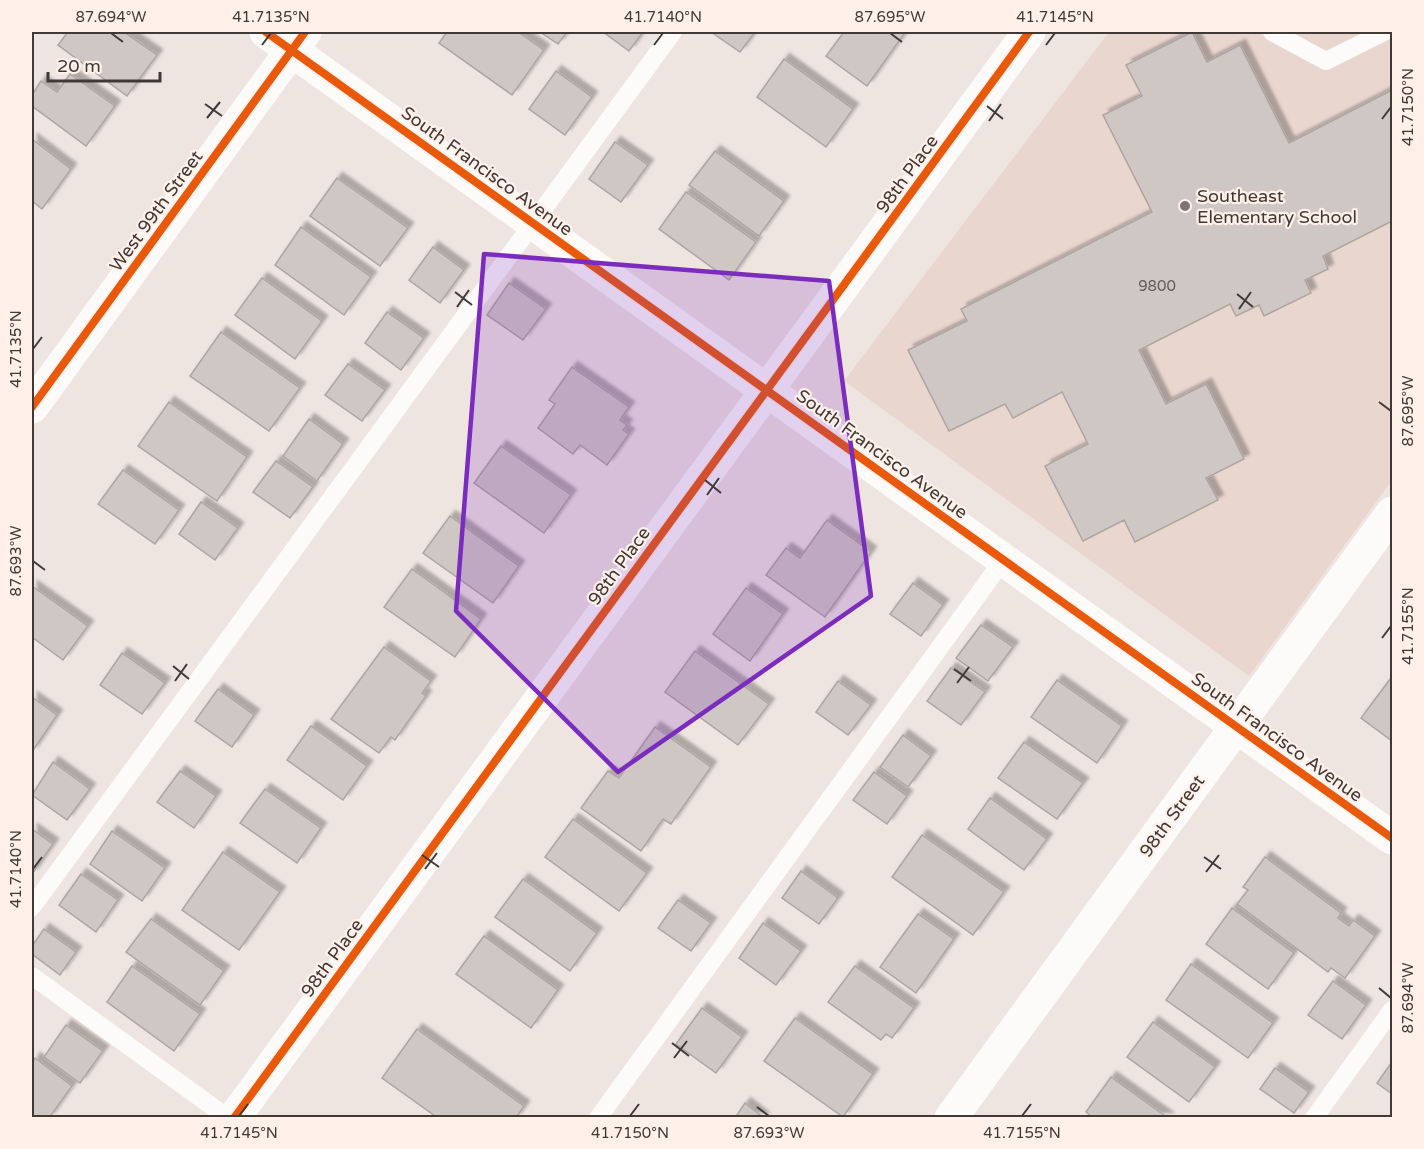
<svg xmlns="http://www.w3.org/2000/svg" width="1424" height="1149" font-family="'Varela Round',sans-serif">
<defs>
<filter id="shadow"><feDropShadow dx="5.5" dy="-5.5" stdDeviation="1.5" flood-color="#0004"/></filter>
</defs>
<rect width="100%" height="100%" fill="#eee4e0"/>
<polygon fill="#e9d6cf" points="1109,32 1392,32 1392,480 1249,676 844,381"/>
<g fill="#cfc7c3" stroke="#ada5a1" stroke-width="1.5" filter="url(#shadow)">
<polygon points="68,32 124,32 157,55 127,96 58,45"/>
<polygon points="447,32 518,32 544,50 512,95 439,43"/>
<polygon points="540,32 567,32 558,44"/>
<polygon points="603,32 643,32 629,51"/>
<polygon points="711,32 755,32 740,52"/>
<polygon points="844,32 901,32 904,34 867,86 826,56"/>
<polygon points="1192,32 1207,62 1240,45 1289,143 1392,90 1392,221 1323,256 1328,269 1305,280 1311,293 1264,316 1259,305 1236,316 1230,304 1139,350 1166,404 1206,384 1244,459 1206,478 1218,500 1135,542 1124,520 1083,541 1045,466 1088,444 1062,392 1013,418 1005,404 949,431 908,350 967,321 961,309 1152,212 1103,115 1142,96 1126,65"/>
<polygon points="784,59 853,109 826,147 757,97"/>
<polygon points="556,71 592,97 565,135 529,109"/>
<polygon points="70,74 115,106 86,146 32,106 32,95 41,81 57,92"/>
<polygon points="32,139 71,169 42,209 32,201"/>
<polygon points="615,142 648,165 621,202 589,179"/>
<polygon points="715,151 784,201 759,236 689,185"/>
<polygon points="337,178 408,228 380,266 310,216"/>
<polygon points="686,192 756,242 729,280 659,229"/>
<polygon points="301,227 371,277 344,315 275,265"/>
<polygon points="433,247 464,270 440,303 409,280"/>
<polygon points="262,278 322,321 295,359 235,315"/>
<polygon points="509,283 546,309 523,340 487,315"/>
<polygon points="387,312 424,338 401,370 365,343"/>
<polygon points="221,332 300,388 269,431 190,376"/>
<polygon points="348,364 385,390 362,421 325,395"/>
<polygon points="572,367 629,407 620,420 627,425 623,430 629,434 607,465 580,445 573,454 538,428 555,404 549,400"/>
<polygon points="169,402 247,457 217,501 138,446"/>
<polygon points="309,419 343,444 317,481 283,456"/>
<polygon points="501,446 571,495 544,533 474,483"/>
<polygon points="276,461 313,487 290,518 253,492"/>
<polygon points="123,470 179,510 155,544 98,504"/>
<polygon points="201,502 238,528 215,560 179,534"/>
<polygon points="450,516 519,566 493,603 423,553"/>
<polygon points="827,520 871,552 825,617 766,575 786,548 800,558"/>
<polygon points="412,569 481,619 455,657 384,607"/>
<polygon points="913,583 943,605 921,636 890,614"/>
<polygon points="32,586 88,626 63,660 32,637"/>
<polygon points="746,588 783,614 750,661 713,634"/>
<polygon points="981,625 1013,647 988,681 956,658"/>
<polygon points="384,647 431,681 422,693 426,696 395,740 391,737 379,753 331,719"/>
<polygon points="695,651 769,704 738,745 665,692"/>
<polygon points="122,653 165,683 142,714 100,685"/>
<polygon points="951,668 985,692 961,725 927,701"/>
<polygon points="1391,678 1392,679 1392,741 1361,718"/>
<polygon points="1057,680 1122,726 1097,763 1031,717"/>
<polygon points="838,681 871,705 848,735 816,712"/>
<polygon points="218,689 254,715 232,747 195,721"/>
<polygon points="32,697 57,715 32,752"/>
<polygon points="311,726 367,766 343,800 287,760"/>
<polygon points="655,727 711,767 671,824 663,819 641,851 581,808 608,771 619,778"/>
<polygon points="903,735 931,756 908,787 880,767"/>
<polygon points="1024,742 1083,783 1057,819 998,778"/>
<polygon points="53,762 90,789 67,820 32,795"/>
<polygon points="180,771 216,796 194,828 157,802"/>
<polygon points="874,772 907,796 887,824 853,800"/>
<polygon points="265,789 321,828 297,863 240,823"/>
<polygon points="990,798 1047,839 1024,870 968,829"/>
<polygon points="573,819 647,873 619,911 545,857"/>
<polygon points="32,829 53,844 32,874"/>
<polygon points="112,831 165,868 142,901 90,864"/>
<polygon points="922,835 1004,892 973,935 892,877"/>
<polygon points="223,852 280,892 239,950 182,910"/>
<polygon points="1265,857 1341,913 1338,918 1349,926 1353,920 1375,936 1345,978 1331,968 1328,972 1237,904 1248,890 1243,887"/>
<polygon points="801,871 838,898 819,924 782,898"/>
<polygon points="81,874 118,900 96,932 59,905"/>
<polygon points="523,879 597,933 570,971 495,917"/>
<polygon points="678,900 711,923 691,951 658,928"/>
<polygon points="1232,908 1294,953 1268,989 1206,944"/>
<polygon points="918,914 954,939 916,993 880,967"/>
<polygon points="151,919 224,971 200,1005 126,952"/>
<polygon points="763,923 801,951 776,985 739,958"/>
<polygon points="44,929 76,952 60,975 32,954 32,946"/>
<polygon points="484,936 558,990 531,1028 456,974"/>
<polygon points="1191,964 1273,1023 1248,1058 1166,1000"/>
<polygon points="132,966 200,1014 174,1051 107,1002"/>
<polygon points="855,966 914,1008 892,1038 886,1034 881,1040 828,1002"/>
<polygon points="1333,981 1366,1005 1342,1039 1308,1015"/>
<polygon points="702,1008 742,1037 716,1073 676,1044"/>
<polygon points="795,1018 873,1074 843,1117 764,1061"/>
<polygon points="1153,1022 1215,1067 1189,1102 1127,1057"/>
<polygon points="66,1025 103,1051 80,1083 44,1057"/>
<polygon points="417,1029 524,1106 516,1118 438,1118 382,1078"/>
<polygon points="35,1058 72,1086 49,1118 32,1118 32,1063"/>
<polygon points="1392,1062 1392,1094 1377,1083"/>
<polygon points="1275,1068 1309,1092 1294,1113 1260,1089"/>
<polygon points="1111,1077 1168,1118 1093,1118 1086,1112"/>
<polygon points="745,1103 764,1118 735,1118"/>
</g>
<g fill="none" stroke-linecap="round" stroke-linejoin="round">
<g stroke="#fcfbfa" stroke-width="18">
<polyline points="1272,32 1326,61 1384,32"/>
<polyline points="32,907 673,32"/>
<polyline points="32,976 228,1118"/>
<polyline points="598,1118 1004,559"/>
<polyline points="1314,1118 1392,1010"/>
</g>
<g stroke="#fcfbfa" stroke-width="33">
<polyline points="266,32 1392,838"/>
<polyline points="234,1118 1029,32"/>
<polyline points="951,1118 1392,513"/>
</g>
<polyline stroke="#fcfbfa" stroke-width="33" points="32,407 305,32"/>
<defs>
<g id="cycleway">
<polyline points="266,32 1392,838"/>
<polyline points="32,407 305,32"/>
<polyline points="234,1118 1029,32"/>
</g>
</defs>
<use href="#cycleway" stroke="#fff0e9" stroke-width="11"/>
<use href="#cycleway" stroke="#e8590c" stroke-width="8"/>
</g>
<path fill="#7b2cbf" fill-opacity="0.2" stroke="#7b2cbf" stroke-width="4.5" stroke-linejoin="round" d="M 484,254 L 829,281 L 871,596 L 618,772 L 456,611 Z"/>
<path fill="none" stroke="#403936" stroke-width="2" d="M 111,33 L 123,42M 890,33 L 902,42M 262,45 L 271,33M 654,45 L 663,33M 1046,45 L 1055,33M 205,104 L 222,116M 987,106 L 1003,119M 207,118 L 220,102M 1382,119 L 1391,107M 989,121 L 1001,104M 455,292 L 472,305M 1237,294 L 1253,307M 457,307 L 469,290M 1239,309 L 1251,292M 33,349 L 42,337M 1379,402 L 1391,411M 705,480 L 721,493M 707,495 L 719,478M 33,561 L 45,570M 1382,638 L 1391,626M 173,666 L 189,679M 954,669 L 971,681M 175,681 L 187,664M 957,683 L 969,667M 422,855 L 439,867M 1204,857 L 1221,869M 33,869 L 42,857M 425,869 L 437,853M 1206,872 L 1219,855M 1379,988 L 1391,998M 672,1043 L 689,1056M 674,1058 L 687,1041M 757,1107 L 769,1116M 239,1116 L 248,1104M 630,1116 L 639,1104M 1022,1116 L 1031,1104"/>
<circle fill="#7d7572" stroke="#fff0e9" stroke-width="2" cx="1185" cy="206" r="6"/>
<g text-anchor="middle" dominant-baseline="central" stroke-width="4.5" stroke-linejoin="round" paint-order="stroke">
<g font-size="15" fill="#645c59">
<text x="1157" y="286">9800</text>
</g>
<g font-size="18" fill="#403936" stroke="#fff0e9">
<text transform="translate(487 171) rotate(36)">South Francisco Avenue</text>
<text transform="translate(907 174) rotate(-54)">98th Place</text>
<text transform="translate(156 211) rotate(-54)">West 99th Street</text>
<text transform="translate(882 454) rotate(36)">South Francisco Avenue</text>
<text transform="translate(619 566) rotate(-54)">98th Place</text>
<text transform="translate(1277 737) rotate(36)">South Francisco Avenue</text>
<text transform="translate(1172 816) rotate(-54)">98th Street</text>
<text transform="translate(332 958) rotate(-54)">98th Place</text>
</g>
<g font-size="18" fill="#403936" stroke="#fff0e9" text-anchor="start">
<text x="1197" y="196">Southeast<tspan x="1197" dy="21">Elementary School</tspan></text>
</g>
</g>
<rect width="1424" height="1149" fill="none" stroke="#fff0e9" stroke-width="66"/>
<path d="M48 72v9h112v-9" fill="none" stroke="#403936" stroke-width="3"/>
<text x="57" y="72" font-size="18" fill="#403936" stroke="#fff0e9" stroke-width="4.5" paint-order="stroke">20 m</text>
<rect x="33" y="33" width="1358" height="1083" fill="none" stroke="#403936" stroke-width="2"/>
<g font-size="15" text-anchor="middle" fill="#403936">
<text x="111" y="22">87.694°W</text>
<text x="271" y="22">41.7135°N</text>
<text x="663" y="22">41.7140°N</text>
<text x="890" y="22">87.695°W</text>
<text x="1055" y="22">41.7145°N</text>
<text transform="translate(1408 107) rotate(-90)" y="5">41.7150°N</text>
<text transform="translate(16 349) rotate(-90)" y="5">41.7135°N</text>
<text transform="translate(1408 411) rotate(-90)" y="5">87.695°W</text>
<text transform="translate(16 561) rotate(-90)" y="5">87.693°W</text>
<text transform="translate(1408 626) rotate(-90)" y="5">41.7155°N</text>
<text transform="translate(16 869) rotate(-90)" y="5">41.7140°N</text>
<text transform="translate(1408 998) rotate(-90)" y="5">87.694°W</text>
<text x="239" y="1138">41.7145°N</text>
<text x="630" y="1138">41.7150°N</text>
<text x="769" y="1138">87.693°W</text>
<text x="1022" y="1138">41.7155°N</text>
</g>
</svg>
